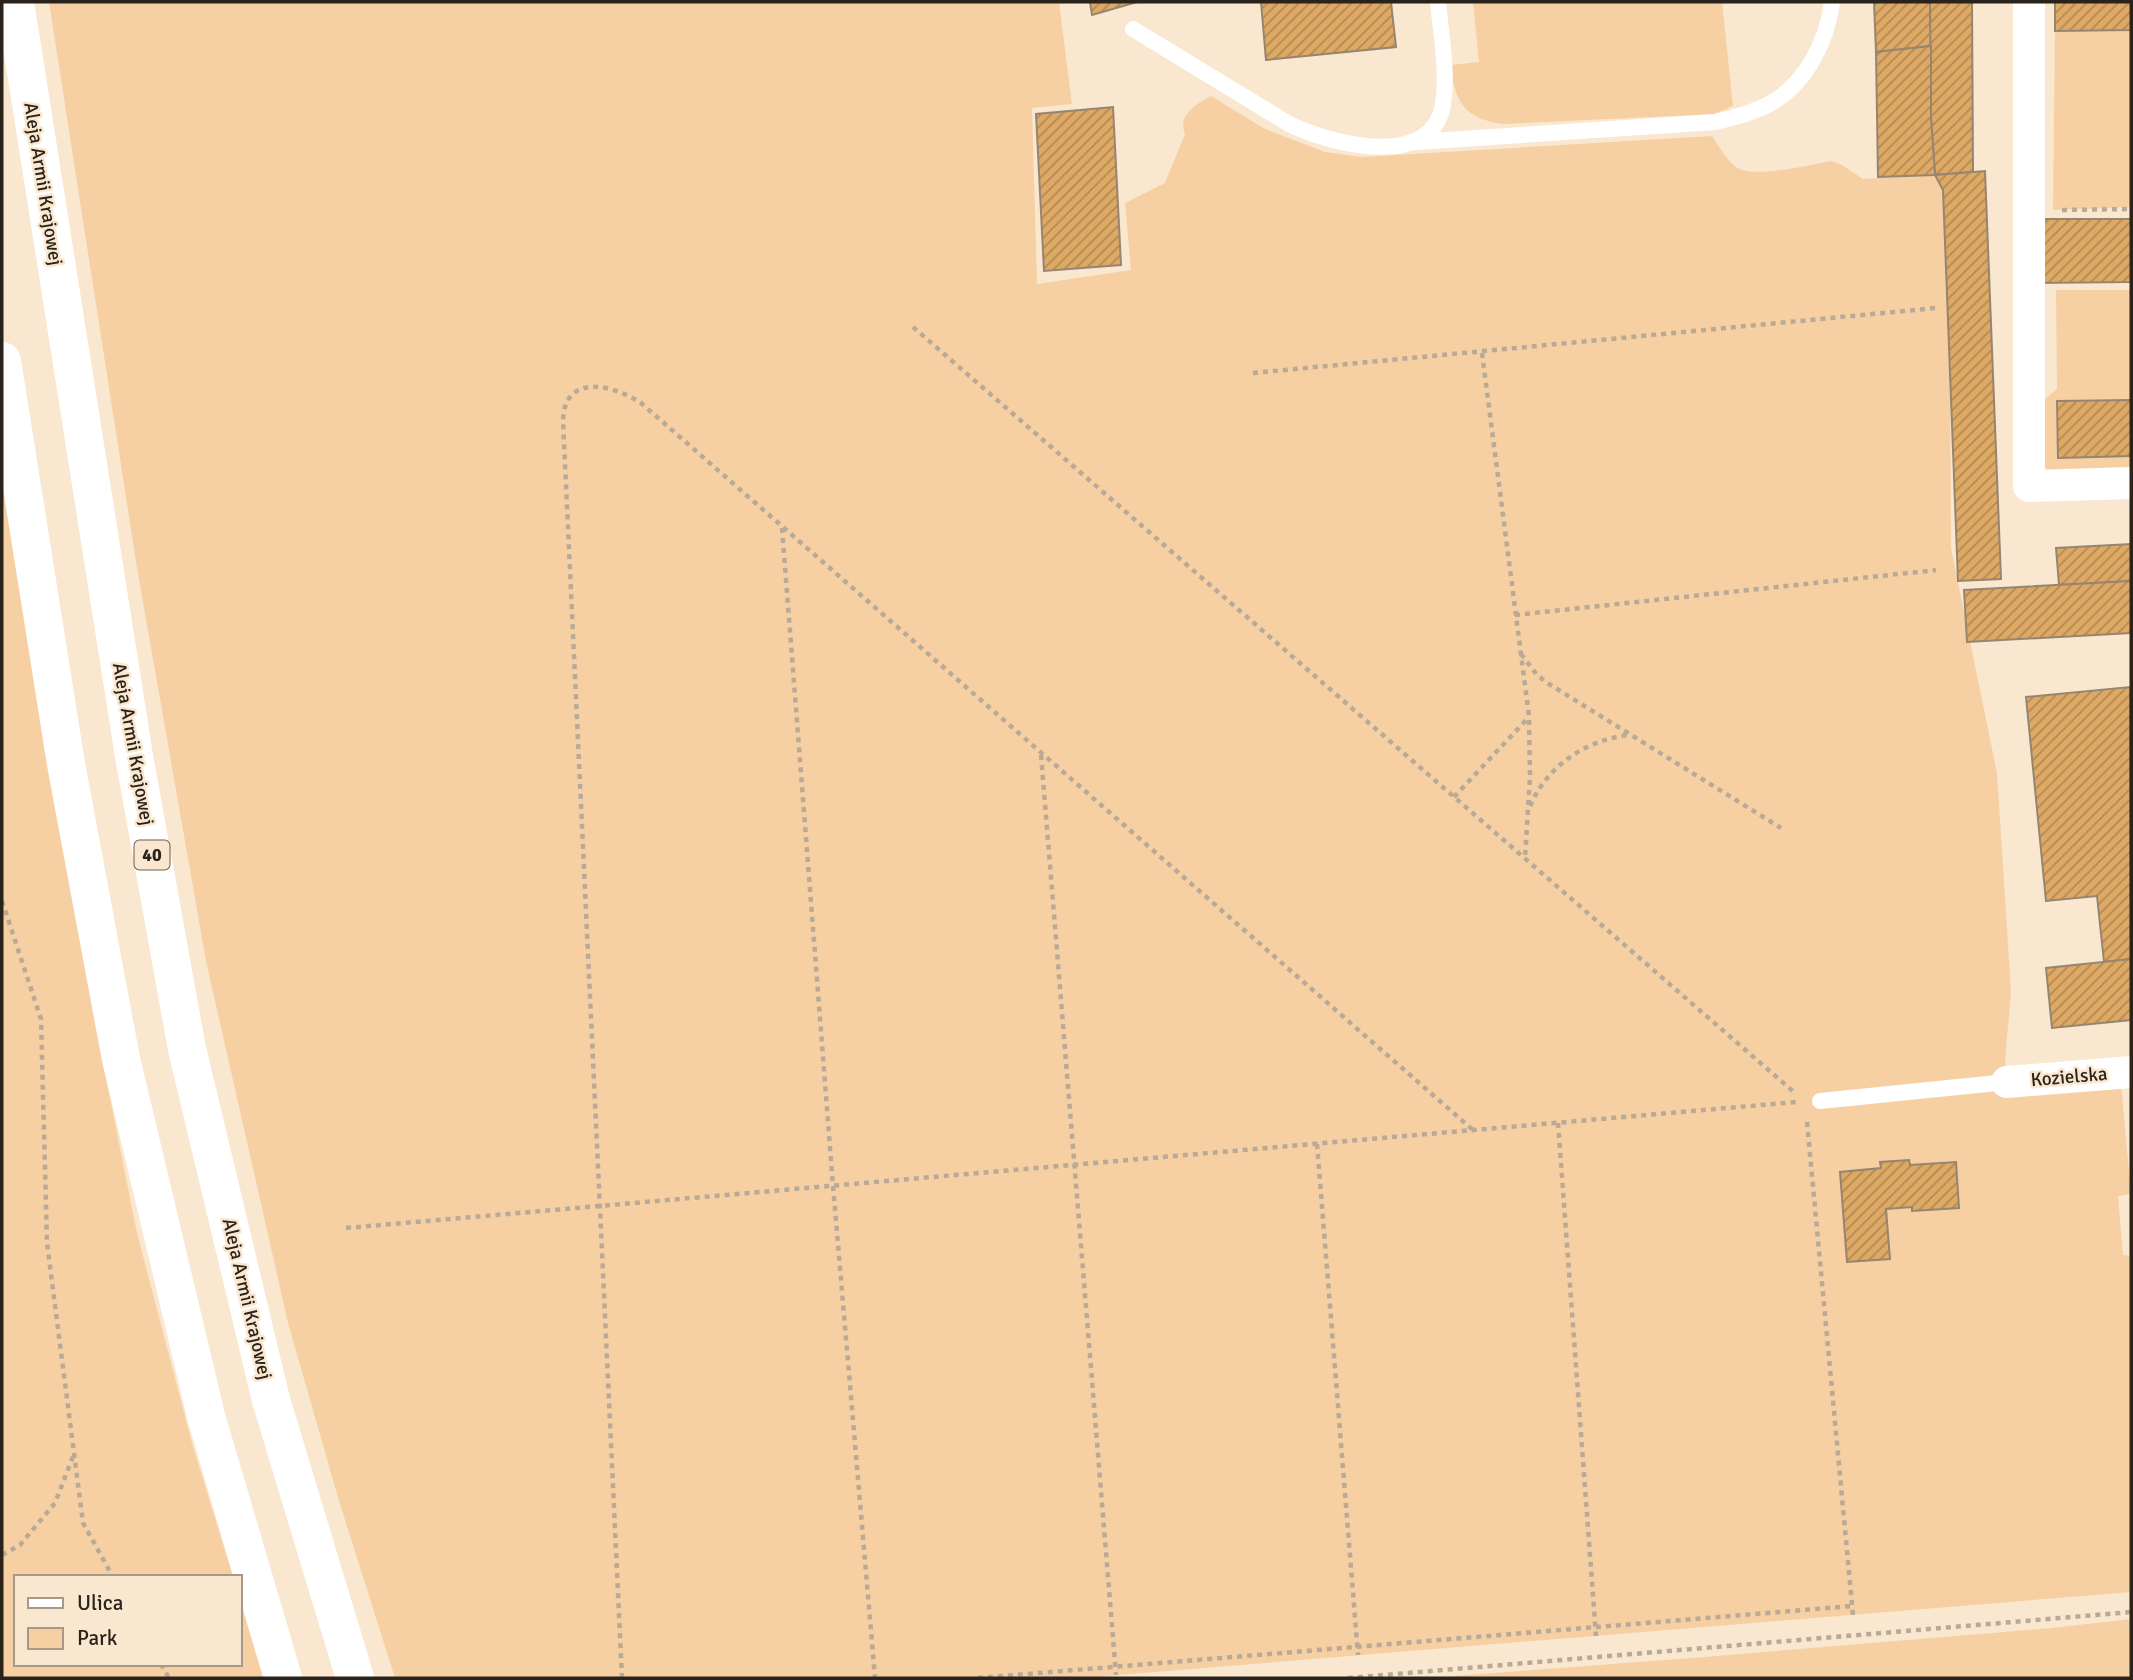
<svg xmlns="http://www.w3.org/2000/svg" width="2133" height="1680" font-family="Signika,sans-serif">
<defs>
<pattern id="building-hatch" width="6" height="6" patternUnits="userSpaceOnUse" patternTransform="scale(1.75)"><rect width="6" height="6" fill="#dda965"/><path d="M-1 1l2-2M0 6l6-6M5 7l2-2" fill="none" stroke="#b38952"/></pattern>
</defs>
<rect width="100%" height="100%" fill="#fae7d0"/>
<g fill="#f6d0a2">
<path d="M 49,2 L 1059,2 L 1072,104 L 1032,108 L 1037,284 L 1131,270 L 1125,203 L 1165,183 L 1185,134 C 1177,115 1196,104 1211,96 L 1265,129 L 1325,152 L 1362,157 L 1712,136 C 1719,146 1726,160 1736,167 C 1754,179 1809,165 1831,161 L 1842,165 L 1863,179 L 1935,175 L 1943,190 L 1950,369 L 1951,548 L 1997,773 L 2011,991 L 2005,1061 L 2007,1082 L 2121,1084 L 2131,1194 L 2118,1196 L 2123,1255 L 2131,1256 L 2131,1592 L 1082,1678 L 395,1678 L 339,1501 L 288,1323 L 206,961 L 137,568 Z"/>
<path d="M 1473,2 L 1722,2 L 1733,106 L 1714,114 L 1503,124 C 1465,119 1454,102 1451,65 L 1479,62 Z"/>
<polygon points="2131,30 2131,207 2053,210 2055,31"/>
<polygon points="2056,290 2131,290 2131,471 2050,472 2039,461 2037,406 2057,389"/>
<polygon points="2,471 97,1033 137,1233 192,1443 233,1577 16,1577 16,1664 240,1664 240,1600 264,1678 2,1678"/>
<polygon points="2131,1619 2131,1678 1427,1678 1704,1657 2051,1628"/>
</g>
<g fill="url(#building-hatch)" stroke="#968570" stroke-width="2">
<polygon points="1090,2 1137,2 1092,15"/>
<polygon points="1261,2 1391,2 1396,47 1266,60"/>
<polygon points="1874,2 1930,2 1931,46 1876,52"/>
<polygon points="1972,2 1973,172 1935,175 1931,118 1930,2"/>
<polygon points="2055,2 2131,2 2131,30 2055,31"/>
<polygon points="1931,46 1931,118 1935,175 1878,177 1876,52"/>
<polygon points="1113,107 1121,265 1044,271 1036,114"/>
<polygon points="1985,171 2001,579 1958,581 1943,190 1935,175"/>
<polygon points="2034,219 2131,219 2131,282 2033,283"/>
<polygon points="2131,400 2131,456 2058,458 2057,401"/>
<polygon points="2131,544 2131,581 2059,585 2056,548"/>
<polygon points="2131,581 2131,633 1967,642 1964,590"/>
<polygon points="2130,687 2131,959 2104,962 2097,896 2046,901 2026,697"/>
<polygon points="2131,959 2131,1020 2052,1028 2046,968"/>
<polygon points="1909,1160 1910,1165 1956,1162 1959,1208 1912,1211 1912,1207 1886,1209 1890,1259 1847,1262 1840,1172 1881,1168 1880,1162"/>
</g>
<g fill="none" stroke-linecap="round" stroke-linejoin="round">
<g stroke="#b9aa98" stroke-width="4.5" stroke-dasharray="5 5" stroke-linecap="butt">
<polyline points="2062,210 2131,209"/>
<polyline points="913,327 1795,1093"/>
<polyline points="1482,353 1529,716 1530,777 1525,858"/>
<polyline points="1253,373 1936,308"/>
<polyline points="782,528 833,1186 875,1678"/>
<polyline points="1515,615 1936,570"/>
<polyline points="1521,654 1537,675 1549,684 1781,828"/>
<polyline points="1041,755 1116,1675"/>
<polyline points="1454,797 1529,717"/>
<path d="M 1530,806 C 1548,765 1586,740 1629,735"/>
<polyline points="2,901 41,1019 47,1243 83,1523 113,1577"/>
<polyline points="1807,1122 1853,1615"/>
<polyline points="1558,1123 1596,1636"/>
<polyline points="1317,1144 1358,1655"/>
<polyline points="346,1228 1796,1102"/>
<polyline points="2,1555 20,1545 55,1503 74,1454"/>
<polyline points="161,1664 169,1678"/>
<path d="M 622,1678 L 563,421 C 564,373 612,384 641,403 L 1473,1130"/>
<polyline points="978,1678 1852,1606"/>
<polyline points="1348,1678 2131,1612"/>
</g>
<g stroke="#fff" stroke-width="16">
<path d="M 1133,29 L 1289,124 C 1330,144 1431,171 1443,105 C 1448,71 1441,35 1438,2"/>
<path d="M 1417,142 L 1716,122 C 1735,117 1756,112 1773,102 C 1807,81 1827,41 1832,2"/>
<polyline points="1820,1101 2007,1082"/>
</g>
<g stroke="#fff" stroke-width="32">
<polyline points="2029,2 2029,486 2131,483"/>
<polyline points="2007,1082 2131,1072"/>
</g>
<g stroke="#fff" stroke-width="38">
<polyline points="15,2 134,756 187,1049 271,1400 355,1678"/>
<polyline points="2,361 66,764 121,1059 206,1416 283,1678"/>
</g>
</g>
<g text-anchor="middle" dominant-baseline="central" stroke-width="5" stroke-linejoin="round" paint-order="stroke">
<rect fill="#fae7d0" stroke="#685e51" stroke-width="2" x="134.5" y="840.5" width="35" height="29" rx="5"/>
<g font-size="18" font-weight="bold" fill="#2a231b">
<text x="152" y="855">40</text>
</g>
<g font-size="19" fill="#2a231b" stroke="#fae7d0">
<text transform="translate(43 184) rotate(81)">Aleja Armii Krajowej</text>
<text transform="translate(133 744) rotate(80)">Aleja Armii Krajowej</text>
<text transform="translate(2069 1077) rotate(-5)">Kozielska</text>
<text transform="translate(247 1299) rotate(77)">Aleja Armii Krajowej</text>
</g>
</g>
<rect width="2133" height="1680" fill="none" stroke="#2a231b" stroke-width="7"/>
<rect x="14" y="1575" width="228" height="91" fill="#fae7d0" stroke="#a79988" stroke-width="2"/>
<rect x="28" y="1598" width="35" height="10" fill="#ffffff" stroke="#a79988" stroke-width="2"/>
<text x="77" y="1610" font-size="21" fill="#2a231b">Ulica</text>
<rect x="28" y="1628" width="35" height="21" fill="#f6d0a2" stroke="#a79988" stroke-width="2"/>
<text x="77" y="1645" font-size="21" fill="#2a231b">Park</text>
</svg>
